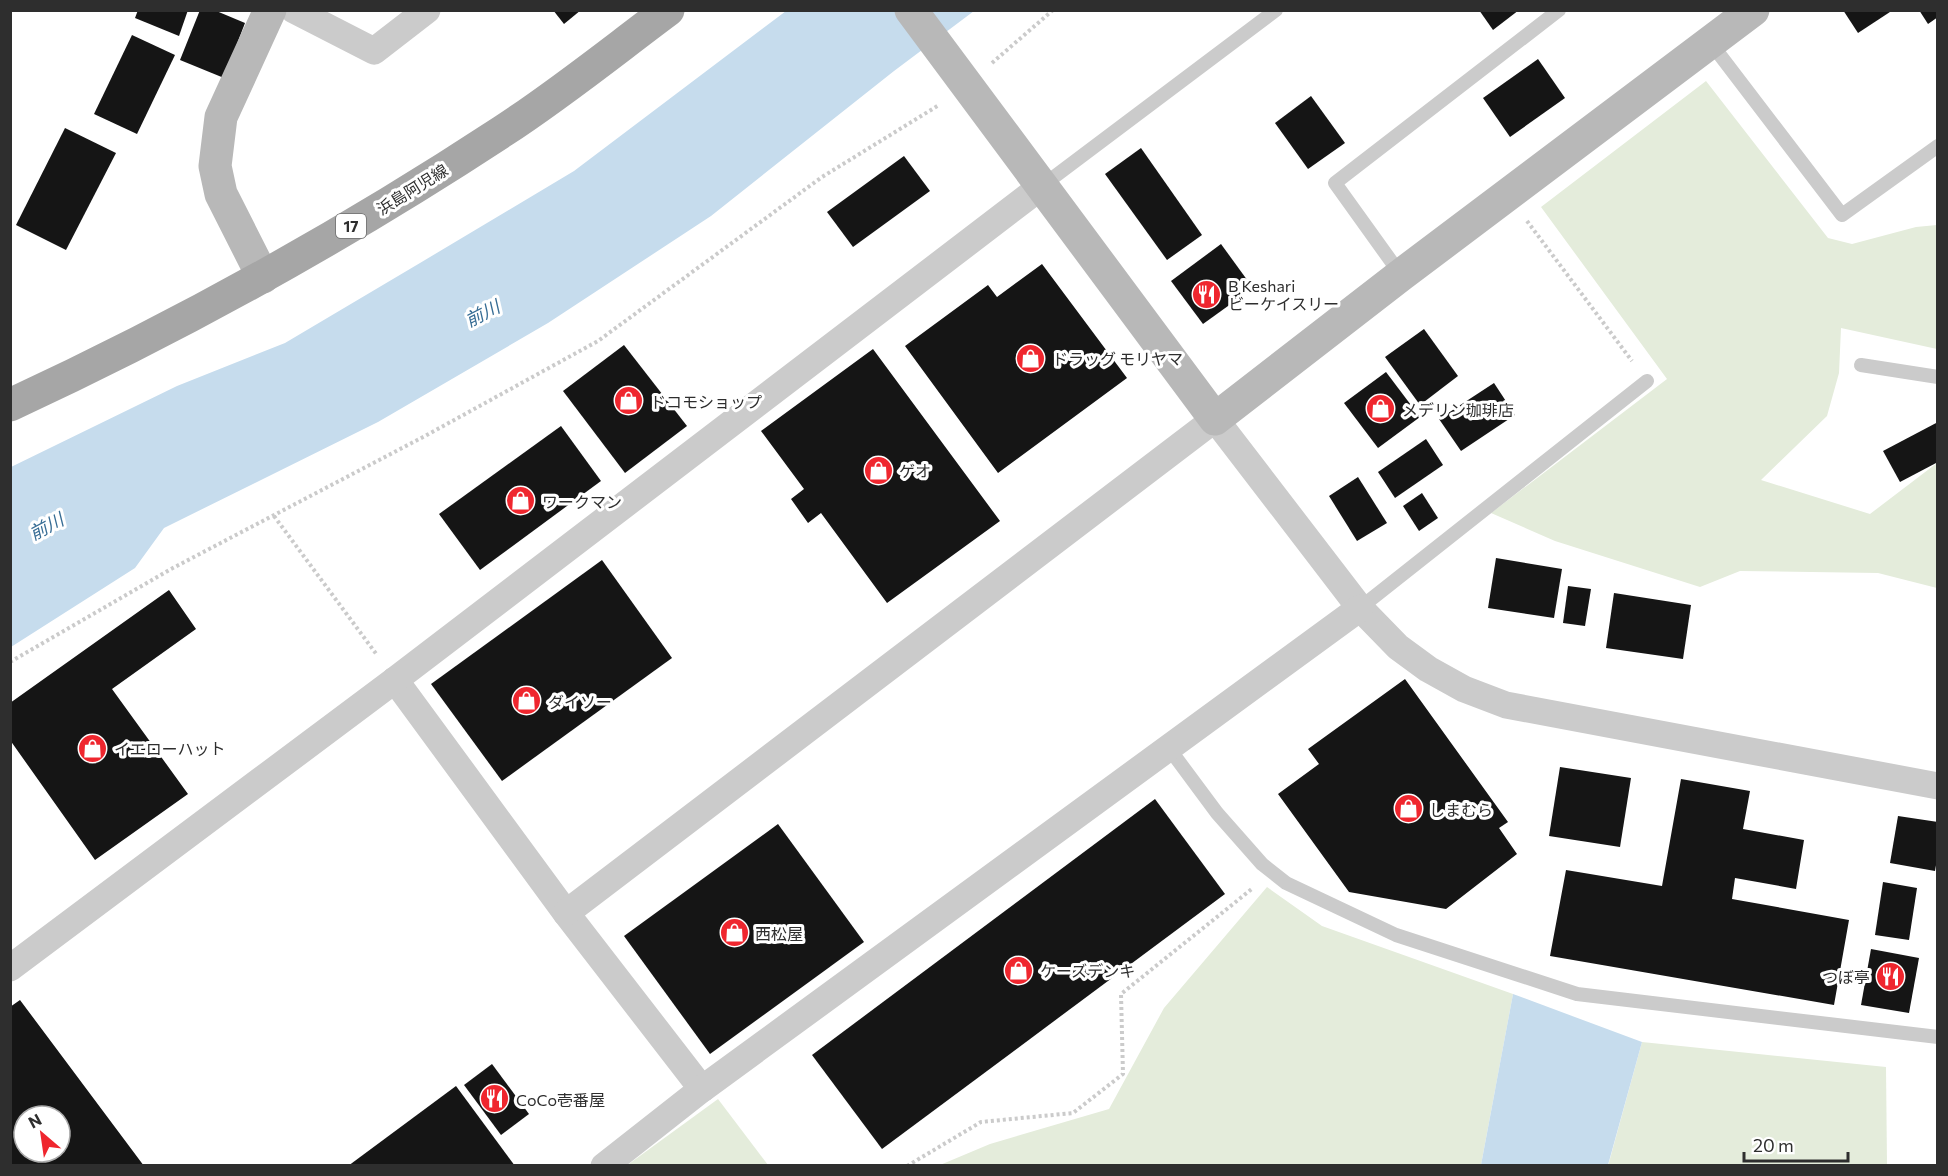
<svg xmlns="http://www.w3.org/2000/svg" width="1948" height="1176" font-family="Commissioner,'Noto Sans JP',sans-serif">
<rect width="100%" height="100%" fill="#fff"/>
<g fill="#e4ecdb">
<polygon points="1706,81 1828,238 1852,244 1916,227 1937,225 1937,349 1841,328 1839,373 1827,416 1761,480 1870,514 1937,463 1937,588 1878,573 1740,571 1700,587 1555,541 1491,513 1667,379 1541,207"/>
<polygon points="1267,887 1322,926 1513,994 1481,1165 940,1165 990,1144 1109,1109 1164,1008"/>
<polygon points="1642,1042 1886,1067 1887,1165 1608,1166"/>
<polygon points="718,1099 768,1165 626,1166"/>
</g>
<g fill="#c6dced">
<polygon points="786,11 974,11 894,71 711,216 548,323 378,422 164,528 135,568 11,647 11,467 177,386 285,343 420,263 574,171"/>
<polygon points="1513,994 1642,1042 1608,1165 1481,1165"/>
</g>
<g fill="#151515" fill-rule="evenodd">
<polygon points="138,10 188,10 179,36 135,18"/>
<polygon points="200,10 214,10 245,23 224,78 180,60"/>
<polygon points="553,10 581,10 564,24"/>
<polygon points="1479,10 1519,10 1493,30"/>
<polygon points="1843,10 1893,10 1858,33"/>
<polygon points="1919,10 1938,10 1938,17 1928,24"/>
<polygon points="132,35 175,55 137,134 94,114"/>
<polygon points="1538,59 1565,98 1510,137 1483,98"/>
<polygon points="1311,96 1345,143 1308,169 1275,123"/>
<polygon points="65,128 116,153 66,250 16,225"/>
<polygon points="1141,148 1202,235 1167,260 1105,174"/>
<polygon points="904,156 930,191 853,247 827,212"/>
<polygon points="1221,244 1253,288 1203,324 1171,281"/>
<polygon points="1042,264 1127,378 998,473 905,346 988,285 997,297"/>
<polygon points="1424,329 1458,376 1420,405 1385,357"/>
<polygon points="624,345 687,426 625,473 563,391"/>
<polygon points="873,349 1000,521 887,603 821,513 808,523 791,499 804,489 761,431"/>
<polygon points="1386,372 1420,417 1378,448 1344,403"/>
<polygon points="1494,383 1515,415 1461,451 1439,419"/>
<polygon points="1938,422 1938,462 1900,482 1883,451"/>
<polygon points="561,426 601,481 480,570 439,514"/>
<polygon points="1426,439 1443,465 1395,498 1378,472"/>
<polygon points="1358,477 1387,523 1357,541 1329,496"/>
<polygon points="1422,493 1438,518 1419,531 1403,506"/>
<polygon points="1496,558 1562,569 1554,618 1488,608"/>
<polygon points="602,560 672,658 502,781 431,684"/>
<polygon points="1568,586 1591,589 1585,626 1563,623"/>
<polygon points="169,590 196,629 112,689 188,794 95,860 10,740 10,703"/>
<polygon points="1614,593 1691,605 1683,659 1606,648"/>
<polygon points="1405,679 1508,822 1499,828 1517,854 1446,909 1349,892 1278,794 1319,764 1308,749"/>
<polygon points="1560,767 1631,778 1620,847 1549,836"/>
<polygon points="1681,779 1750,791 1743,829 1804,840 1796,889 1735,878 1732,899 1849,920 1834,1005 1550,956 1566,870 1662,886"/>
<polygon points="1155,799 1225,894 882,1149 812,1055"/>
<polygon points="1898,816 1938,822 1938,854 1935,871 1890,863"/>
<polygon points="778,824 864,942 710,1054 624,936"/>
<polygon points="1883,882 1917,888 1909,940 1875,935"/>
<polygon points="1871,949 1919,958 1909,1013 1861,1005"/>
<path d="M 20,1000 L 144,1166 L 10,1166 L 10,1007 ZM 24,1116 L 60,1116 L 60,1152 L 24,1152 Z"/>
<polygon points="492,1064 529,1114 501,1135 464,1085"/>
<polygon points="456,1086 515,1166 348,1166"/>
</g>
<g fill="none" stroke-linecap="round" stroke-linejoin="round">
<g stroke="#cbcbcb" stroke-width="4" stroke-dasharray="3 3" stroke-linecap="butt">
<polyline points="992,63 1053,10"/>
<polyline points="1527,221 1632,361"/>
<polyline points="274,516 377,655"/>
<polyline points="10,662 171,569 425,436 598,341 822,177 939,105"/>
<polyline points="907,1166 981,1122 1073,1113 1123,1074 1121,994 1253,888"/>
</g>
<g stroke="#cbcbcb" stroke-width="14">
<polyline points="1710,42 1842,215 1938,146"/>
<polyline points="1042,186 1276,10"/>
<polyline points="1401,275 1335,183 1559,10"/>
<polyline points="1861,365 1938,377"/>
<polyline points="1360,608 1647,381"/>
<polyline points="1168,747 1217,813 1262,864 1286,883 1396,935 1577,994 1938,1037"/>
</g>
<g stroke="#cbcbcb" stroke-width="27">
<polyline points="294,10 374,51 427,10"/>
<polyline points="395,680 566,913 702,1089"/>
<polyline points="566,913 1215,419 1360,608 1398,647 1428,669 1464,689 1506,705 1938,786"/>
<polyline points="10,968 395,680 1042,186"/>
<polyline points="604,1166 702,1089 1360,608"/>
</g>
<g stroke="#b8b8b8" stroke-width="33">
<polyline points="911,10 1215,419 1401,275 1753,10"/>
<polyline points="263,277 221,194 215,166 221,117 270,10"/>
</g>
<path stroke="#a6a6a6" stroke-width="33" d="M 10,405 C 181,326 346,234 503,131 C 560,94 613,51 668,10"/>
</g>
<defs>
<symbol id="restaurant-disc" viewBox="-11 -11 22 22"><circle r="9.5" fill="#ef262e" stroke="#fff"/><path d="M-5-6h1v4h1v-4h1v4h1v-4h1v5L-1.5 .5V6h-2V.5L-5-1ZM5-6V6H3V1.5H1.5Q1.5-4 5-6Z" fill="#fff"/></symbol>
<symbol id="shop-disc" viewBox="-11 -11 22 22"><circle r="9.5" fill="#ef262e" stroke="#fff"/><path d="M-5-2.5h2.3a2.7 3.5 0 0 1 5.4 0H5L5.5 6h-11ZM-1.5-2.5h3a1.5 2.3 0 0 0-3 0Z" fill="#fff"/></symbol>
</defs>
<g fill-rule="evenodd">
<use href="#restaurant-disc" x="1190" y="278" width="33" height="33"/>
<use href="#shop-disc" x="1014" y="342" width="33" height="33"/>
<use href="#shop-disc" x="612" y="384" width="33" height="33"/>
<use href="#shop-disc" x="1364" y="392" width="33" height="33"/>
<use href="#shop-disc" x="862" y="454" width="33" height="33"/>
<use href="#shop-disc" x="504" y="484" width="33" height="33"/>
<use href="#shop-disc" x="510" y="684" width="33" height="33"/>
<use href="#shop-disc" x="76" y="732" width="33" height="33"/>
<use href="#shop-disc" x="1392" y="792" width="33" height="33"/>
<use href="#shop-disc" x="718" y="916" width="33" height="33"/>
<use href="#shop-disc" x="1002" y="954" width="33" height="33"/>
<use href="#restaurant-disc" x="1874" y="960" width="33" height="33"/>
<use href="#restaurant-disc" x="478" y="1082" width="33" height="33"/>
</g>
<g text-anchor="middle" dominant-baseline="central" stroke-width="6" stroke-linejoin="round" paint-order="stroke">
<rect fill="#fff" stroke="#6d6d6d" stroke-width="1.5" x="336" y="214" width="30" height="24" rx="4.5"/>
<g font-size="15" font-weight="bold" fill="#2e2e2e">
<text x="351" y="226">17</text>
</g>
<g font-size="16" fill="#2e2e2e" stroke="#fff">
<text transform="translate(412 189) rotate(-32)">浜島阿児線</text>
</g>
<g font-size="16" fill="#2e2e2e" stroke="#fff" text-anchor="start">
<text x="1228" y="285">B Keshari<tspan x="1228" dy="18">ビーケイスリー</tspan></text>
<text x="1052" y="358">ドラッグ モリヤマ</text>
<text x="650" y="401">ドコモショップ</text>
<text x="1402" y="409">メデリン珈琲店</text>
<text x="899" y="470">ゲオ</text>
<text x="542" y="501">ワークマン</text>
<text x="548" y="701">ダイソー</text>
<text x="114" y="748">イエローハット</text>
<text x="1429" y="809">しまむら</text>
<text x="755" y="933">西松屋</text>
<text x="1040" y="970">ケーズデンキ</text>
<text x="1870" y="976" text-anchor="end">つぼ亭</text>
<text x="516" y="1099">CoCo壱番屋</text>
</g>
<g font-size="18" font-style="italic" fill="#376d95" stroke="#fff">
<text transform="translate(482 313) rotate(-27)">前川</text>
<text transform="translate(46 526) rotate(-28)">前川</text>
</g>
</g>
<rect width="1948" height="1176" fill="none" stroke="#2e2e2e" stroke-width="24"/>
<g transform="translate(42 1134) rotate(331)"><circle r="28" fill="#ffffff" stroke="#ababab" stroke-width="1.5"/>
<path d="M0-4.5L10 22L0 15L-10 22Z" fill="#ef262e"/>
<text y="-9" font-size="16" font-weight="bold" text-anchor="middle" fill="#2e2e2e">N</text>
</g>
<path d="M1744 1152v9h104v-9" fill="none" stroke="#2e2e2e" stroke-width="3"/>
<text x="1753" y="1152" font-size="18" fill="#2e2e2e" stroke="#ffffff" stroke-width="4.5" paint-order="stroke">20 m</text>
</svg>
